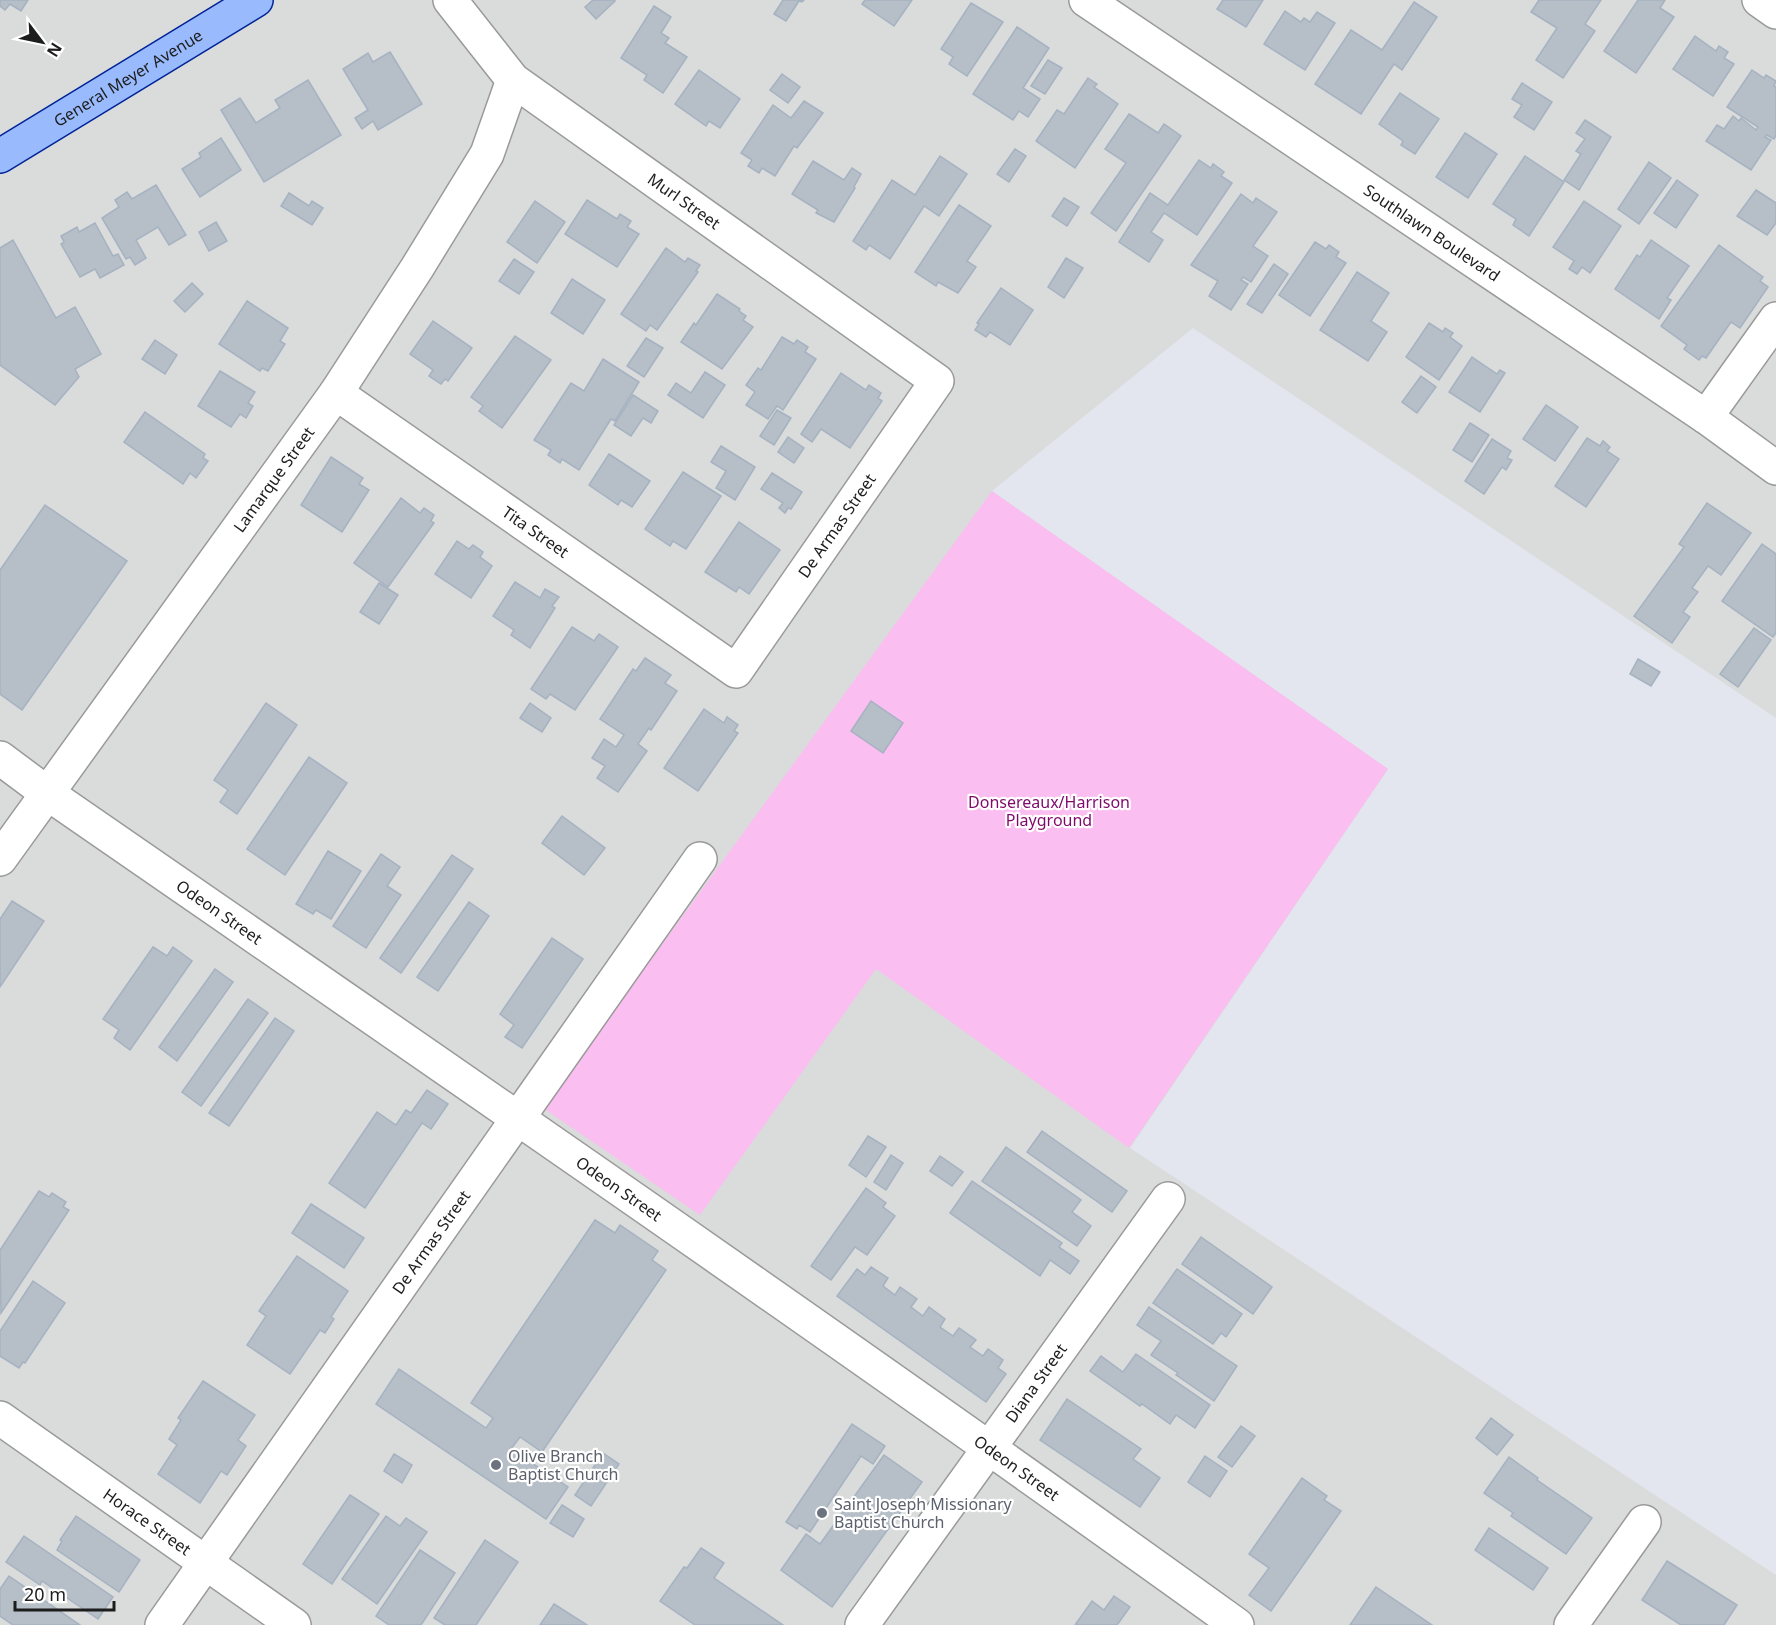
<svg xmlns="http://www.w3.org/2000/svg" width="1776" height="1625" font-family="'Noto Sans',sans-serif">
<rect width="100%" height="100%" fill="#e3e6ef"/>
<polygon fill="#dadbdb" points="0,0 1776,0 1776,718 1193,328 992,491 1388,769 1130,1148 1776,1575 1776,1625 0,1625"/>
<polygon fill="#fbbef0" points="992,491 1388,769 1129,1148 876,969 700,1215 543,1108"/>
<g fill="#b6bec7" stroke="#a5b2c1" stroke-width="1.5">
<polygon points="0,0 28,0 21,11 10,4 5,10 0,6"/>
<polygon points="593,0 614,0 615,1 596,19 585,7"/>
<polygon points="783,0 804,0 802,2 799,1 786,21 774,14"/>
<polygon points="865,0 912,0 894,26 862,4"/>
<polygon points="1223,0 1263,0 1246,27 1217,9"/>
<polygon points="1539,0 1601,0 1585,24 1595,31 1563,78 1536,60 1557,28 1531,12"/>
<polygon points="1638,0 1665,0 1660,8 1674,17 1636,73 1604,51"/>
<polygon points="1414,2 1437,17 1402,70 1394,64 1361,114 1315,84 1351,30 1382,50"/>
<polygon points="971,3 1003,22 967,76 949,64 953,57 941,49"/>
<polygon points="654,6 671,17 661,33 669,38 665,43 687,57 663,93 644,80 647,75 621,58"/>
<polygon points="1285,11 1301,22 1304,18 1310,22 1317,12 1335,23 1305,70 1264,44"/>
<polygon points="1017,27 1049,48 1023,88 1040,99 1028,117 1019,111 1013,120 973,94"/>
<polygon points="1695,36 1716,51 1719,46 1728,52 1724,58 1734,64 1713,96 1673,69"/>
<polygon points="390,52 422,104 378,130 373,121 362,129 355,118 368,110 343,69 368,53 373,62"/>
<polygon points="1048,60 1062,68 1045,94 1031,86"/>
<polygon points="699,70 740,99 720,128 709,121 706,126 675,104"/>
<polygon points="1752,70 1764,78 1766,75 1776,81 1774,86 1776,87 1776,135 1774,139 1767,135 1765,137 1771,140 1751,170 1706,141 1717,125 1724,129 1733,116 1739,121 1741,118 1756,130 1758,127 1727,107"/>
<polygon points="782,74 800,87 788,103 770,90"/>
<polygon points="1088,78 1097,84 1094,87 1118,104 1075,168 1036,141 1057,110 1064,114"/>
<polygon points="308,80 341,135 264,182 221,110 240,98 256,123 280,108 275,100"/>
<polygon points="1522,83 1552,102 1534,130 1514,117 1522,105 1512,99"/>
<polygon points="1400,93 1439,119 1415,154 1401,145 1403,141 1379,124"/>
<polygon points="804,101 823,113 797,148 794,146 775,176 762,168 759,173 748,166 752,160 741,153 773,105 791,118"/>
<polygon points="1129,114 1158,133 1164,124 1181,136 1116,231 1091,213 1126,163 1105,149"/>
<polygon points="1585,120 1611,137 1579,190 1564,180 1581,154 1576,151 1585,139 1576,133"/>
<polygon points="1465,133 1497,154 1468,198 1436,177"/>
<polygon points="221,138 241,170 200,197 182,169 201,157 199,153"/>
<polygon points="1015,149 1026,156 1009,182 997,174"/>
<polygon points="940,156 967,174 939,216 924,206 890,259 869,245 866,250 853,241 892,180 915,195"/>
<polygon points="1525,156 1564,182 1529,236 1513,225 1516,219 1493,204"/>
<polygon points="1199,160 1211,168 1213,164 1224,172 1221,176 1232,183 1197,235 1164,213 1151,232 1163,240 1149,262 1119,242 1150,193 1168,205"/>
<polygon points="813,161 844,180 852,168 861,174 854,187 855,188 834,222 816,213 818,210 792,194"/>
<polygon points="1649,162 1671,178 1639,224 1618,209"/>
<polygon points="1677,180 1698,195 1676,228 1654,213"/>
<polygon points="156,185 186,235 169,245 158,227 136,240 146,258 135,265 130,257 126,259 102,218 119,207 115,200 127,192 132,199"/>
<polygon points="1756,190 1776,203 1776,223 1767,235 1737,216"/>
<polygon points="289,193 309,206 312,201 323,208 312,225 281,206"/>
<polygon points="1241,194 1253,203 1256,198 1277,212 1253,246 1268,256 1251,282 1243,277 1241,280 1248,284 1231,310 1209,296 1218,281 1191,265"/>
<polygon points="1064,198 1079,207 1067,226 1052,216"/>
<polygon points="587,200 617,219 620,214 631,221 627,227 639,234 617,267 565,234"/>
<polygon points="535,201 565,222 537,263 507,242"/>
<polygon points="1584,201 1621,226 1590,273 1582,267 1577,274 1569,269 1574,261 1553,247"/>
<polygon points="959,205 991,226 967,261 976,267 958,293 938,282 936,286 915,272"/>
<polygon points="216,222 227,241 209,251 199,232"/>
<polygon points="95,223 113,256 118,254 124,265 100,278 95,269 80,277 61,244 64,242 61,236 77,227 79,232"/>
<polygon points="13,240 56,318 75,307 101,354 75,369 79,377 55,405 0,365 0,248"/>
<polygon points="1651,240 1689,266 1667,298 1671,300 1659,319 1615,289 1637,255 1640,257"/>
<polygon points="1315,242 1326,249 1329,245 1339,252 1336,257 1346,263 1310,316 1279,295"/>
<polygon points="1719,245 1763,277 1760,281 1768,287 1740,328 1731,322 1706,358 1702,356 1699,360 1684,349 1687,345 1661,326"/>
<polygon points="666,248 685,262 688,258 700,265 696,271 698,272 657,330 650,325 646,331 621,314"/>
<polygon points="1066,258 1083,268 1064,298 1048,287"/>
<polygon points="514,259 534,272 519,294 499,281"/>
<polygon points="1274,264 1288,274 1262,313 1247,304"/>
<polygon points="1357,272 1389,293 1371,321 1387,332 1368,361 1320,330"/>
<polygon points="572,279 605,300 583,334 551,313"/>
<polygon points="192,283 203,294 185,312 174,301"/>
<polygon points="1001,288 1033,310 1010,345 990,332 986,337 975,330 979,324 977,323"/>
<polygon points="717,294 740,309 739,311 746,316 743,320 753,327 722,369 681,342 694,323 696,325"/>
<polygon points="247,301 288,328 280,341 285,344 268,371 262,368 260,371 219,344"/>
<polygon points="433,321 472,348 448,381 445,379 441,384 429,376 433,370 410,354"/>
<polygon points="1429,323 1443,332 1445,328 1453,333 1450,337 1462,346 1439,380 1406,357"/>
<polygon points="515,336 551,360 502,428 479,411 483,406 471,397"/>
<polygon points="782,337 794,344 797,340 808,347 805,352 816,359 783,410 777,406 768,419 746,405 755,392 746,385 758,368 761,370"/>
<polygon points="646,338 663,348 644,377 627,366"/>
<polygon points="155,340 177,355 165,374 142,359"/>
<polygon points="1472,357 1497,374 1500,370 1505,373 1480,412 1449,392"/>
<polygon points="603,359 639,382 615,421 611,419 579,470 562,459 560,463 548,455 551,450 534,440 571,383 584,391"/>
<polygon points="220,371 255,392 248,403 253,406 246,418 240,414 231,427 198,406"/>
<polygon points="705,372 725,385 703,418 668,395 676,383 691,393"/>
<polygon points="841,373 866,390 869,385 881,393 878,398 882,401 850,448 821,429 812,442 801,434"/>
<polygon points="1421,376 1436,387 1417,413 1402,402"/>
<polygon points="633,395 658,411 651,423 643,418 631,436 614,425"/>
<polygon points="1546,405 1578,427 1555,461 1523,439"/>
<polygon points="777,410 791,418 774,445 760,436"/>
<polygon points="145,412 205,454 203,458 208,461 196,478 190,473 183,484 124,442"/>
<polygon points="1470,423 1489,435 1472,462 1453,450"/>
<polygon points="788,437 804,448 794,463 778,452"/>
<polygon points="1587,438 1600,446 1603,441 1610,447 1607,451 1619,459 1586,507 1555,486"/>
<polygon points="1492,439 1511,451 1507,458 1512,460 1506,470 1502,467 1484,494 1465,481"/>
<polygon points="721,446 755,467 735,500 716,488 726,471 711,462"/>
<polygon points="609,454 650,481 632,507 621,500 618,505 589,485"/>
<polygon points="331,457 363,478 359,484 369,490 342,532 301,505"/>
<polygon points="683,472 721,496 686,549 673,541 670,546 645,529"/>
<polygon points="772,473 802,492 791,509 788,508 785,513 779,508 783,503 761,489"/>
<polygon points="401,498 420,513 424,508 434,515 431,521 434,523 388,587 354,563"/>
<polygon points="1707,503 1751,533 1721,575 1708,566 1692,588 1698,592 1683,612 1690,617 1672,643 1634,616 1684,547 1679,544"/>
<polygon points="45,505 127,561 22,710 0,694 0,570"/>
<polygon points="739,522 780,550 749,594 739,587 736,592 705,572"/>
<polygon points="457,541 469,549 473,545 483,552 480,557 492,566 471,598 435,574"/>
<polygon points="1762,544 1776,554 1776,633 1773,637 1722,601"/>
<polygon points="515,582 540,598 545,589 559,597 552,606 555,608 530,648 511,635 514,630 493,616"/>
<polygon points="379,583 398,595 379,624 360,612"/>
<polygon points="572,627 594,641 599,634 618,647 575,710 550,694 546,699 531,689"/>
<polygon points="1754,628 1771,640 1738,687 1720,674"/>
<polygon points="645,658 671,675 665,683 677,691 651,730 649,728 638,744 647,751 618,792 597,778 605,766 592,758 604,739 616,747 624,735 600,719 633,669 636,671"/>
<polygon points="1638,659 1660,672 1651,686 1630,674"/>
<polygon points="871,701 903,723 883,753 851,731"/>
<polygon points="266,703 297,725 237,814 220,802 228,790 214,780"/>
<polygon points="530,703 551,718 542,732 520,718"/>
<polygon points="704,709 724,723 727,717 738,725 734,731 738,733 698,791 664,768"/>
<polygon points="309,757 347,783 285,875 247,849"/>
<polygon points="562,816 605,848 584,875 542,843"/>
<polygon points="328,851 361,871 331,919 316,910 313,914 296,904"/>
<polygon points="381,854 400,867 387,886 401,895 366,948 333,926"/>
<polygon points="452,855 473,869 401,973 380,958"/>
<polygon points="12,901 44,921 0,987 0,919"/>
<polygon points="469,902 489,916 438,991 417,977"/>
<polygon points="552,938 583,959 522,1048 505,1037 514,1025 500,1014"/>
<polygon points="153,947 167,956 173,947 192,961 130,1050 114,1038 119,1030 103,1019"/>
<polygon points="215,969 233,982 177,1061 159,1047"/>
<polygon points="248,999 268,1013 201,1106 182,1092"/>
<polygon points="275,1018 294,1031 229,1126 209,1113"/>
<polygon points="427,1090 448,1104 431,1129 422,1123 365,1208 329,1183 377,1112 396,1125 406,1110 411,1113"/>
<polygon points="1042,1131 1127,1191 1112,1212 1027,1152"/>
<polygon points="868,1136 886,1147 866,1177 849,1165"/>
<polygon points="1006,1147 1081,1200 1072,1212 1091,1226 1077,1246 982,1181"/>
<polygon points="891,1155 903,1163 886,1190 874,1182"/>
<polygon points="940,1156 963,1172 952,1186 930,1171"/>
<polygon points="972,1181 1062,1243 1059,1247 1079,1261 1070,1274 1050,1260 1040,1276 950,1213"/>
<polygon points="866,1188 886,1203 883,1207 895,1216 867,1255 855,1247 831,1280 811,1266"/>
<polygon points="39,1191 49,1197 52,1193 66,1202 63,1207 69,1210 1,1313 0,1250"/>
<polygon points="311,1204 364,1238 344,1268 292,1233"/>
<polygon points="595,1220 615,1233 620,1225 658,1251 652,1260 666,1270 542,1452 520,1437 511,1449 568,1487 546,1519 376,1404 399,1369 486,1428 493,1418 471,1403"/>
<polygon points="1201,1237 1272,1287 1253,1314 1182,1264"/>
<polygon points="297,1256 348,1291 331,1317 334,1319 325,1333 320,1330 290,1374 247,1345 266,1316 259,1311"/>
<polygon points="871,1267 888,1278 883,1286 895,1295 900,1287 917,1299 911,1307 923,1316 929,1307 945,1319 940,1327 953,1336 959,1328 976,1340 970,1347 983,1356 988,1349 1003,1360 998,1368 1006,1374 986,1402 837,1296 857,1269 865,1275"/>
<polygon points="1177,1269 1242,1314 1226,1337 1221,1333 1213,1344 1153,1303"/>
<polygon points="33,1281 65,1303 25,1363 23,1362 19,1368 0,1356 0,1331"/>
<polygon points="1149,1307 1237,1366 1214,1401 1176,1375 1178,1373 1151,1355 1161,1341 1137,1325"/>
<polygon points="1136,1354 1210,1405 1195,1428 1176,1415 1170,1424 1142,1404 1140,1406 1090,1371 1101,1356 1123,1372"/>
<polygon points="203,1381 255,1415 238,1440 246,1446 227,1475 221,1471 200,1503 158,1474 177,1445 169,1439 181,1420 178,1418"/>
<polygon points="1067,1399 1141,1449 1133,1459 1160,1478 1140,1507 1040,1440"/>
<polygon points="1491,1418 1513,1435 1497,1455 1476,1438"/>
<polygon points="852,1424 885,1446 873,1464 861,1456 810,1532 799,1525 797,1529 786,1522"/>
<polygon points="1241,1426 1255,1436 1232,1467 1218,1457"/>
<polygon points="603,1453 619,1464 591,1506 575,1495"/>
<polygon points="394,1454 412,1465 402,1483 384,1471"/>
<polygon points="884,1455 922,1482 832,1607 781,1570 806,1534 820,1544"/>
<polygon points="1205,1456 1227,1471 1210,1497 1188,1482"/>
<polygon points="1509,1457 1538,1478 1537,1480 1592,1518 1566,1554 1511,1516 1513,1513 1484,1493"/>
<polygon points="1302,1478 1327,1496 1324,1500 1341,1511 1271,1611 1249,1595 1269,1568 1249,1554"/>
<polygon points="350,1495 379,1514 332,1584 303,1564"/>
<polygon points="562,1505 584,1519 573,1537 550,1523"/>
<polygon points="76,1516 140,1560 119,1592 57,1550 62,1541 60,1540"/>
<polygon points="386,1516 400,1526 406,1518 427,1532 377,1604 342,1579"/>
<polygon points="1489,1528 1548,1568 1533,1590 1475,1550"/>
<polygon points="24,1536 113,1597 98,1619 42,1581 40,1585 6,1562"/>
<polygon points="485,1540 518,1562 476,1625 445,1625 434,1618"/>
<polygon points="701,1548 724,1563 714,1578 783,1625 695,1625 660,1601 684,1567 687,1568"/>
<polygon points="420,1550 455,1573 421,1625 389,1625 376,1616"/>
<polygon points="1667,1561 1737,1605 1724,1625 1681,1625 1642,1600"/>
<polygon points="9,1576 80,1625 13,1625 0,1616 0,1589"/>
<polygon points="1376,1587 1432,1625 1350,1625"/>
<polygon points="1114,1596 1130,1607 1117,1625 1075,1625 1092,1601 1104,1610"/>
<polygon points="554,1604 587,1625 540,1625"/>
</g>
<g fill="none" stroke-linecap="round" stroke-linejoin="round">
<defs>
<g id="minor">
<path id="s1" d="M 1086,0 L 1706,417 L 1776,468"/>
<polyline points="1759,0 1776,12"/>
<path id="s2" d="M 336,393 L 736,671 L 937,381 L 513,80 L 450,0"/>
<polyline points="1706,417 1776,319"/>
<path id="s3" d="M 0,758 L 47,793 C 445,1068 844,1342 1237,1625"/>
<path id="s4" d="M 0,859 L 336,393 L 417,268 L 487,154 L 513,80"/>
<path id="s5" d="M 0,1418 L 294,1625"/>
<path id="s6" d="M 162,1625 L 700,859"/>
<path id="s7" d="M 862,1625 L 1168,1199"/>
<polyline points="1571,1625 1644,1522"/>
</g>
<g id="major">
<path id="s8" d="M 0,156 L 256,0"/>
</g>
</defs>
<use href="#minor" stroke="#9a9a9a" stroke-width="36"/>
<use href="#major" stroke="#002497" stroke-width="36"/>
<use href="#minor" stroke="#fff" stroke-width="33"/>
<use href="#major" stroke="#99bbfe" stroke-width="33"/>
</g>
<g fill="#6b7280" stroke="#fff" stroke-width="2">
<circle cx="496" cy="1465" r="6"/>
<circle cx="822" cy="1513" r="6"/>
</g>
<g text-anchor="middle" dominant-baseline="central" stroke-width="4.5" stroke-linejoin="round" paint-order="stroke">
<g font-size="16" fill="#1d1d1d" stroke="#fff">
<text stroke="none"><textPath href="#s8" startOffset="150">General Meyer Avenue</textPath></text>
<text transform="translate(684 201) rotate(35)">Murl Street</text>
<text stroke="none"><textPath href="#s1" startOffset="417">Southlawn Boulevard</textPath></text>
<text stroke="none"><textPath href="#s4" startOffset="468">Lamarque Street</textPath></text>
<text stroke="none"><textPath href="#s2" startOffset="664">De Armas Street</textPath></text>
<text stroke="none"><textPath href="#s2" startOffset="243">Tita Street</textPath></text>
<text stroke="none"><textPath href="#s3" startOffset="268">Odeon Street</textPath></text>
<text stroke="none"><textPath href="#s3" startOffset="754">Odeon Street</textPath></text>
<text stroke="none"><textPath href="#s6" startOffset="468">De Armas Street</textPath></text>
<text stroke="none"><textPath href="#s7" startOffset="298">Diana Street</textPath></text>
<text stroke="none"><textPath href="#s3" startOffset="1240">Odeon Street</textPath></text>
<text stroke="none"><textPath href="#s5" startOffset="180">Horace Street</textPath></text>
</g>
<g font-size="16" fill="#7e096a" stroke="#fff">
<text x="1049" y="802">Donsereaux/Harrison<tspan x="1049" dy="18">Playground</tspan></text>
</g>
<g font-size="16" fill="#5b616d" stroke="#fff" text-anchor="start">
<text x="508" y="1456">Olive Branch<tspan x="508" dy="18">Baptist Church</tspan></text>
<text x="834" y="1504">Saint Joseph Missionary<tspan x="834" dy="18">Baptist Church</tspan></text>
</g>
</g>
<g transform="translate(42 42) rotate(122)" stroke="#ffffff" stroke-width="4.5" paint-order="stroke">
<path d="M0-4.5L10 22L0 15L-10 22Z" fill="#1d1d1d"/>
<text y="-9" font-size="16" font-weight="bold" text-anchor="middle" fill="#1d1d1d">N</text>
</g>
<path d="M15 1601v9h99v-9" fill="none" stroke="#1d1d1d" stroke-width="3"/>
<text x="24" y="1601" font-size="18" fill="#1d1d1d" stroke="#ffffff" stroke-width="4.5" paint-order="stroke">20 m</text>
</svg>
